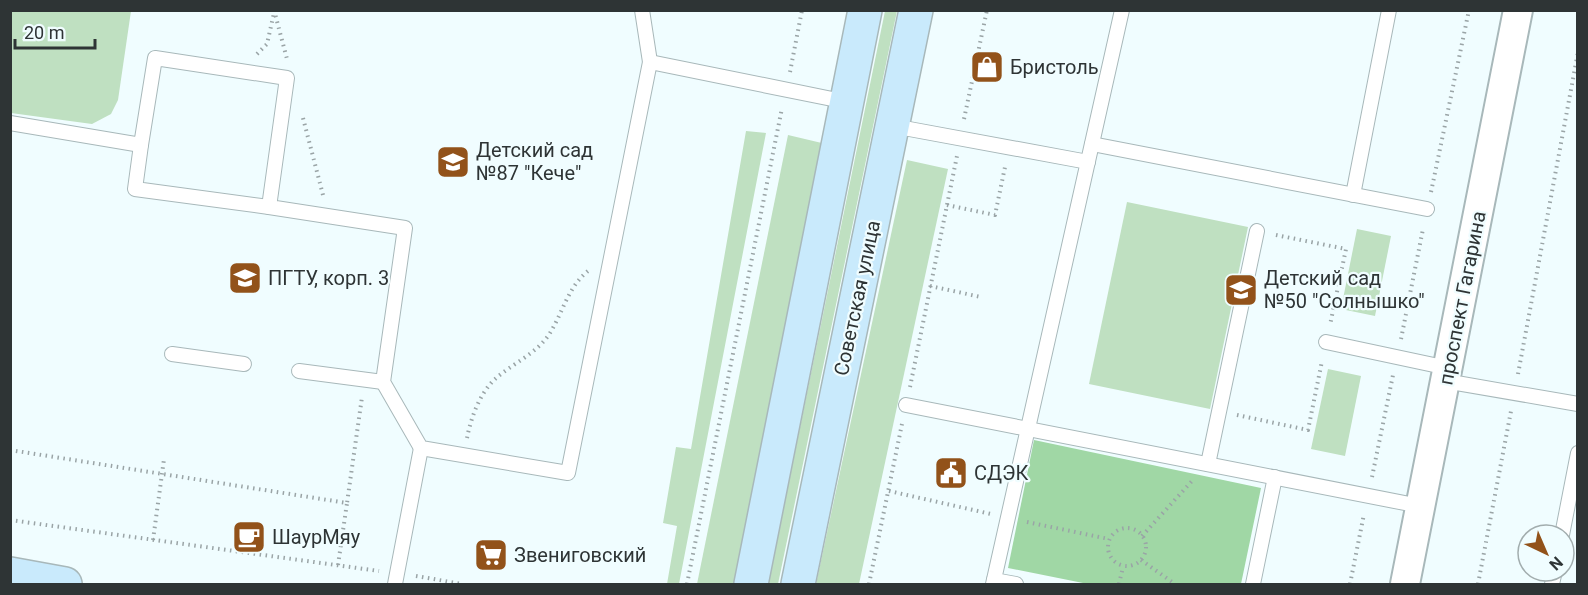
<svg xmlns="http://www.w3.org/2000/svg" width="1588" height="595" font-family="Roboto,sans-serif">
<rect width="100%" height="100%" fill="#f0fdff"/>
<g fill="#bfe0c1">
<polygon points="11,10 131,11 118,100 111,114 92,124 11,113"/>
<polygon points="885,11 897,11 778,584 768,584"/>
<polygon points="746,131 766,133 679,584 667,584 677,526 663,523 676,447 691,449"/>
<polygon points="788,135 826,144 736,584 697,584"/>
<polygon points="907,160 948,169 859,584 816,584"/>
<polygon points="1127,202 1248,227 1210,409 1089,384"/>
<polygon points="1357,229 1391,236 1375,316 1341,309"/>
<polygon points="1328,369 1361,376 1345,456 1311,449"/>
</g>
<polygon fill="#a0d7a5" points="1034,440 1261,488 1241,584 1088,584 1008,568"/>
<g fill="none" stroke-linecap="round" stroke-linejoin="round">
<defs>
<g id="lane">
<polyline points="642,10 650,62"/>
<polyline points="10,123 141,145 155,58 287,78 269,207 405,228 383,382 421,448 568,473 650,62 847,102"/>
<polyline points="893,126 1088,162"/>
<polyline points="1092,144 1427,209"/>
<polyline points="141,145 135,189 269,207"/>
<polyline points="1353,195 1389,10"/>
<polyline points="1326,342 1448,368"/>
<polyline points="172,354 244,364"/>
<polyline points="299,371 383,382"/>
<polyline points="1445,381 1578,404"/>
<polyline points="906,405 1420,506"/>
<polyline points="1208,464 1257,231"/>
<polyline points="1562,535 1578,453"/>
<polyline points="994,580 1016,584"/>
<polyline points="395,584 421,448"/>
<polyline points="993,584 1122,10"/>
<polyline points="1253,584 1275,477"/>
<polyline points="1552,584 1555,571"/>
</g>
<polyline id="street" points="1405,584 1518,10"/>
<g id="secondary">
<polyline points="10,574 65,584"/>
<polyline points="751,584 865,10"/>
<polyline points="798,584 916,10"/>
</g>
</defs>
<use href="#lane" stroke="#a8b8ba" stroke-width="16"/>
<use href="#street" stroke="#a8b8ba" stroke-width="32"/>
<use href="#secondary" stroke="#a8b8ba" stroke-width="36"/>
<g stroke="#9aa4a6" stroke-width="4" stroke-dasharray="1.5 4.5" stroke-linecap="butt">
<polyline points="274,10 287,59"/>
<polyline points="257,54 267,44 274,13"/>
<polyline points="790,72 802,10"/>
<polyline points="303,118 323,195"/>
<polyline points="964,119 987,10"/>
<polyline points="1431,192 1469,10"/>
<polyline points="947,205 995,215 1005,167"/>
<polyline points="1276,235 1346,249 1330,325"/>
<polyline points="930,286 981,297"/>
<polyline points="1401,339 1423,229"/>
<polyline points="1518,374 1578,52"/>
<polyline points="910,387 957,156"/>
<polyline points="1237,415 1308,430 1322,361"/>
<path d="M 467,438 C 471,418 479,395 494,380 C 511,364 537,354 550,333 C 563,312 568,287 588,271"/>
<polyline points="10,450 347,503 362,397"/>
<polyline points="1372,477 1393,375"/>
<polyline points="889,491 991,514"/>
<polyline points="10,520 379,571"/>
<polyline points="1027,522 1109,539"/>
<circle cx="1127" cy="547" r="19"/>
<polyline points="1142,536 1192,481"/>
<polyline points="153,540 164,459"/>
<polyline points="1141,560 1175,584"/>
<polyline points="338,565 347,503"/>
<polyline points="416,576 462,584"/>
<polyline points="687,584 782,108"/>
<polyline points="869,584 902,424"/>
<polyline points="1119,584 1123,567"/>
<polyline points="1350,584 1364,514"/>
<polyline points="1478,584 1511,411"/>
</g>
<use href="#lane" stroke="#fff" stroke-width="14"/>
<use href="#street" stroke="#fff" stroke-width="28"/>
<use href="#secondary" stroke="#c9eafc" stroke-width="33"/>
</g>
<defs>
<symbol id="shop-square" viewBox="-11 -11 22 22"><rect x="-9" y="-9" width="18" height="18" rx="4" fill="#92521a" stroke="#f0fdff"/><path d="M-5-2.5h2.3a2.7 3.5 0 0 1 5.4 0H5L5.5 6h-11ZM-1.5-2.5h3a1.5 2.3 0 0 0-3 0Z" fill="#fff"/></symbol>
<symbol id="school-square" viewBox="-11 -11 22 22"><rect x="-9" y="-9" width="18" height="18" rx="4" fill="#92521a" stroke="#f0fdff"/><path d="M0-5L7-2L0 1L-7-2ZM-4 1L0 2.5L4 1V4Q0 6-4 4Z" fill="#fff"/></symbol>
<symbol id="university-square" viewBox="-11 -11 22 22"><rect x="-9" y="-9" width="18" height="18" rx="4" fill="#92521a" stroke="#f0fdff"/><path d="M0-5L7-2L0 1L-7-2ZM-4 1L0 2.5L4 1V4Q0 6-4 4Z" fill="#fff"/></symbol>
<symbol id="civic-square" viewBox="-11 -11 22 22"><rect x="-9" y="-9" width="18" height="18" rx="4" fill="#92521a" stroke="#f0fdff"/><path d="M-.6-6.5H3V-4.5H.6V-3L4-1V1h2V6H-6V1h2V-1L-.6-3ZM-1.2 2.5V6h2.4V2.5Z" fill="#fff"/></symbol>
<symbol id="cafe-square" viewBox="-11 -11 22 22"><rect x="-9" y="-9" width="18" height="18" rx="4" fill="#92521a" stroke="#f0fdff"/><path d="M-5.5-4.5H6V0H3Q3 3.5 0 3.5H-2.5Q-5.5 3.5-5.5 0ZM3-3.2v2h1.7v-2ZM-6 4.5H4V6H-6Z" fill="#fff"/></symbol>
<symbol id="supermarket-square" viewBox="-11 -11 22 22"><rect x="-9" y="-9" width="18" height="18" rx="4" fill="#92521a" stroke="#f0fdff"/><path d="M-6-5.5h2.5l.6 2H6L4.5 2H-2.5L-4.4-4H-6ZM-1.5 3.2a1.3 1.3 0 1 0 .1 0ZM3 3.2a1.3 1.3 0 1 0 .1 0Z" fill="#fff"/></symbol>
</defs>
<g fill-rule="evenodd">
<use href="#shop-square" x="968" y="48" width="38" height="38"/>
<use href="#school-square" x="434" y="143" width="38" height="38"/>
<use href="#university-square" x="226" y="259" width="38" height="38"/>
<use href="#school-square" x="1222" y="271" width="38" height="38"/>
<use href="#civic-square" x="932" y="454" width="38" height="38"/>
<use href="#cafe-square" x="230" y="518" width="38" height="38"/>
<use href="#supermarket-square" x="472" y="536" width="38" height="38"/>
</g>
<g text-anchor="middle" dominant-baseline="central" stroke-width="4.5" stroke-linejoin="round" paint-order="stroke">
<g font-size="20" fill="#2e3435" stroke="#f0fdff" text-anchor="start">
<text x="1010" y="67">Бристоль</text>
<text x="476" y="150">Детский сад<tspan x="476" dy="23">№87 "Кече"</tspan></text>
<text x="268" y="278">ПГТУ, корп. 3</text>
<text x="1264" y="278">Детский сад<tspan x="1264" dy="23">№50 "Солнышко"</tspan></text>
<text x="974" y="473">СДЭК</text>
<text x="272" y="537">ШаурМяу</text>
<text x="514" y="555">Звениговский</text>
</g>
<g font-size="20" fill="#2e3435" stroke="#f0fdff">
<text transform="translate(857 298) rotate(-78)">Советская улица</text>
<text transform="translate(1462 298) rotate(-79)">проспект Гагарина</text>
</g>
</g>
<rect width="1588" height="595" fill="none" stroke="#2e3435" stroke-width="24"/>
<g transform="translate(1546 553) rotate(136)"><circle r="28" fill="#f0fdff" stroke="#a2adae" stroke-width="1.5"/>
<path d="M0-4.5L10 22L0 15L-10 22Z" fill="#92521a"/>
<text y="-9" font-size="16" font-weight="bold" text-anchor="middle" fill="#2e3435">N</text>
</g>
<path d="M15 39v9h80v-9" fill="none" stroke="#2e3435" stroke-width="3"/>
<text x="24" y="39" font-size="18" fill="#2e3435" stroke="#f0fdff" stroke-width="4.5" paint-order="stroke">20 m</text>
</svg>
